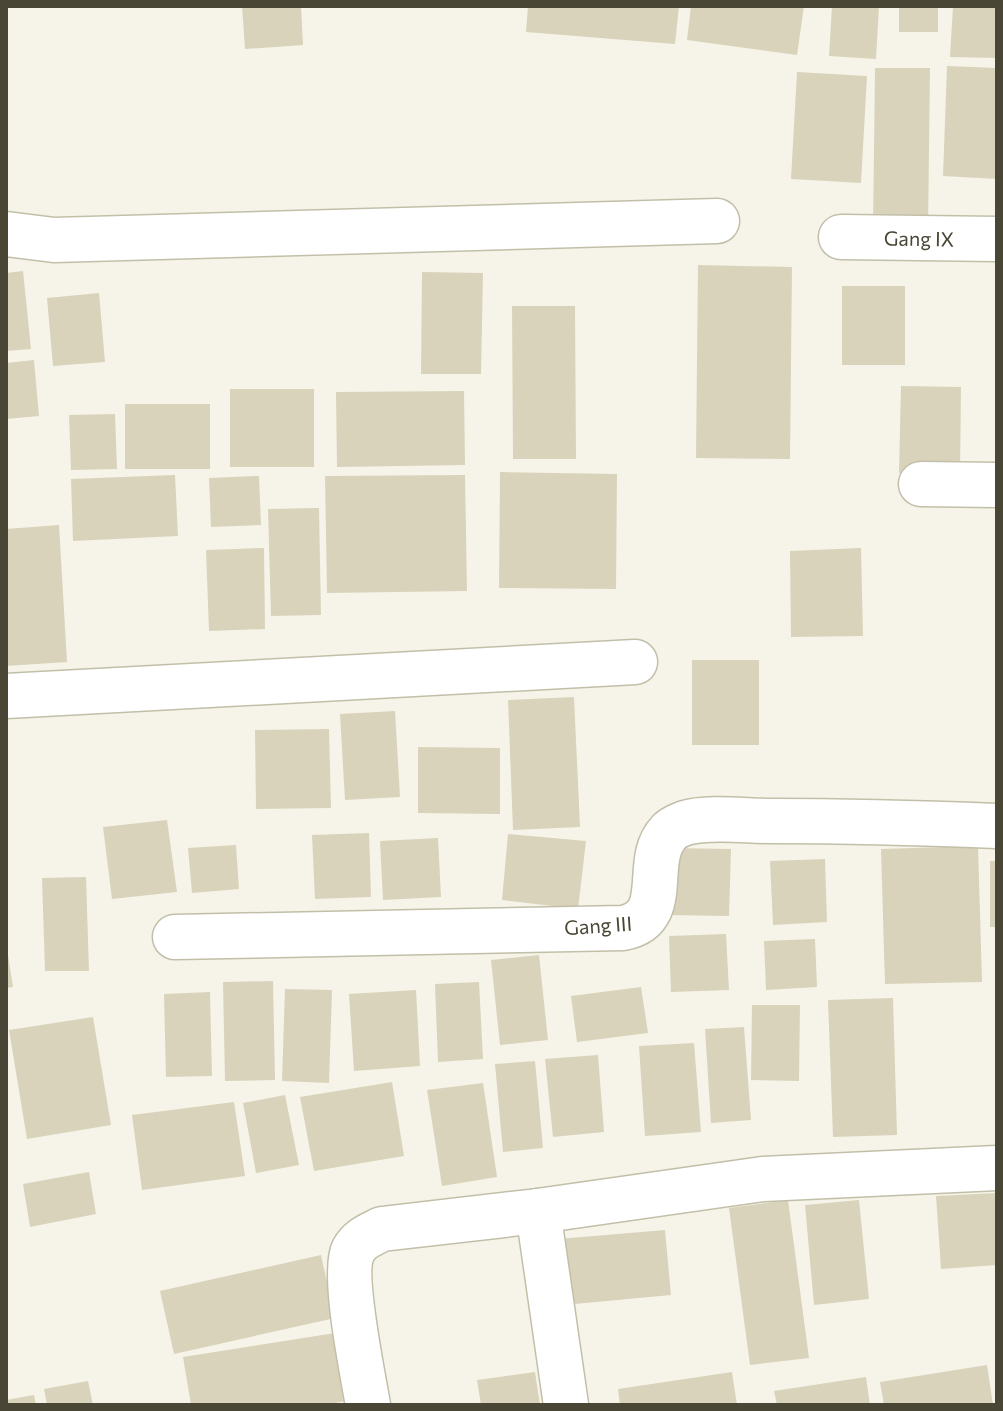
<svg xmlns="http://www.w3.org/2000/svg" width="1003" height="1411" font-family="Commissioner,sans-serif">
<rect width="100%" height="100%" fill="#f6f4e8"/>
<g fill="#d9d3bc">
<polygon points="242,6 301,6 303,45 245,49"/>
<polygon points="528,6 679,6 675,44 526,32"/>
<polygon points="691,6 804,6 797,55 687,40"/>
<polygon points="832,6 879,6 876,59 829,56"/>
<rect x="899" y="6" width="39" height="26"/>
<polygon points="953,6 997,6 997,58 950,57"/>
<polygon points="947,66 997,68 997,179 943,176"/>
<polygon points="875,68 930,68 928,231 873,230"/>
<polygon points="797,72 867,76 861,183 791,179"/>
<polygon points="698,265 792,267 790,459 696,458"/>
<polygon points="23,271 31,349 6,351 6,273"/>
<polygon points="422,272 483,273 481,374 421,374"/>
<rect x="842" y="286" width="63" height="79"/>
<polygon points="99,293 105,362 53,366 47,298"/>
<polygon points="512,306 575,306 576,459 513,459"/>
<polygon points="34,360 39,416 6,419 6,363"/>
<polygon points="901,386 961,387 960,474 899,473"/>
<rect x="230" y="389" width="84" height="78"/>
<polygon points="464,391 465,465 337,467 336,392"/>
<rect x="125" y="404" width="85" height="65"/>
<polygon points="115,414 117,469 71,470 69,415"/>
<polygon points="500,472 617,474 616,589 499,588"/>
<polygon points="175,475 178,536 73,541 71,479"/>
<polygon points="465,475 467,591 327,593 325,476"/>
<polygon points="259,476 261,525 211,527 209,478"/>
<polygon points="319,508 321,615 271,616 268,509"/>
<polygon points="59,525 67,662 6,666 6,529"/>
<polygon points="264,548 265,629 209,631 206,550"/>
<polygon points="861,548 863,636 791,637 790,551"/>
<rect x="692" y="660" width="67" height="85"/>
<polygon points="574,697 580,827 513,830 508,700"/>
<polygon points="395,711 400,797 345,800 340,714"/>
<polygon points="329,729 331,808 256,809 255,730"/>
<polygon points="418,747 500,748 500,814 418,813"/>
<polygon points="167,820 177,892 112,899 103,827"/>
<polygon points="369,833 371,897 315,899 312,835"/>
<polygon points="508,834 586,841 578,909 502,900"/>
<polygon points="438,838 441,897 383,900 380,841"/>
<polygon points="236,845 239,889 192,893 188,848"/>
<polygon points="978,846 982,982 885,984 881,849"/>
<polygon points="669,848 731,849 729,916 667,915"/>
<polygon points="825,859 827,922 773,925 770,861"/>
<rect x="990" y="861" width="7" height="66"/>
<polygon points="86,877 89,971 45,971 42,878"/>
<polygon points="726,934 729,990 671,992 669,936"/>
<polygon points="815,939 817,987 766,990 764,941"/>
<polygon points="6,942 13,987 6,988"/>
<polygon points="539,955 548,1040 500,1045 491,960"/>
<polygon points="273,981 275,1080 225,1081 223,982"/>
<polygon points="479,982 483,1059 438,1062 435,984"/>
<polygon points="641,987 648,1033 577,1042 571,996"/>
<polygon points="285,989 332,990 329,1083 282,1081"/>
<polygon points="416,990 420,1066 354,1071 349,994"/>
<polygon points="210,992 212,1076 166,1077 164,994"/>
<polygon points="893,998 897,1135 833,1137 828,1000"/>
<polygon points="752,1005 800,1005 799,1081 751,1080"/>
<polygon points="93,1017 111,1125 27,1139 9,1030"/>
<polygon points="744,1027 751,1120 711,1123 705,1029"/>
<polygon points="694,1043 701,1132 645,1136 639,1046"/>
<polygon points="598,1055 604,1132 553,1137 545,1059"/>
<polygon points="535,1061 543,1148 503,1152 495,1064"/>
<polygon points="392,1082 404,1156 314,1171 300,1097"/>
<polygon points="483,1083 497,1177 442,1186 427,1090"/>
<polygon points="285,1095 299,1165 256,1173 243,1103"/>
<polygon points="234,1102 245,1176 142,1190 132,1115"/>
<polygon points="89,1172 96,1214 30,1227 23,1184"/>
<polygon points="997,1193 997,1265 941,1269 936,1196"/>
<polygon points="788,1200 809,1358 750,1365 729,1208"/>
<polygon points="859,1200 869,1299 814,1305 805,1205"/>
<polygon points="665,1230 671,1295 564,1305 558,1239"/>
<polygon points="321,1255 335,1318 174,1354 160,1291"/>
<polygon points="335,1333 346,1401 322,1405 191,1405 183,1357"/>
<polygon points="987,1365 993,1405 884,1405 880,1382"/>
<polygon points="535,1372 540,1405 481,1405 477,1380"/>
<polygon points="732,1372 737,1405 620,1405 618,1389"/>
<polygon points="866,1377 870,1405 777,1405 774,1391"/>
<polygon points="88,1381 93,1405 47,1405 44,1389"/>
<polygon points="34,1395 36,1405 6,1405 6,1400"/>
</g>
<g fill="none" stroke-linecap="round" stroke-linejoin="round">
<defs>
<g id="minor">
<polyline points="6,234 54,240 717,221"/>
<polyline points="841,237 997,239"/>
<polyline points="921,484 997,485"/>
<polyline points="6,696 635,662"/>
<path d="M 175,937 L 623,928 C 674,918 641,861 669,832 C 672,828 680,825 685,823 C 708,816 746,821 771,821 C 846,821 921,823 997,826"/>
<polyline points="538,1211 566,1405"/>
<path d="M 368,1405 C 363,1376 342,1274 353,1251 C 359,1239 370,1235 382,1229 L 538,1211 L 763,1179 L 997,1168"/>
</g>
</defs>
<use href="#minor" stroke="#c2bfa9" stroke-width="47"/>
<use href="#minor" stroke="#fff" stroke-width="44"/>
</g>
<g text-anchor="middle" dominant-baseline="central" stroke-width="7" stroke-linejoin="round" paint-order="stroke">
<g font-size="20" fill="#4a4636" stroke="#fff">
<text transform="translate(919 238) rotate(1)">Gang IX</text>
<text transform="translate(598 925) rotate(-4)">Gang III</text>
</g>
</g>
<rect width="1003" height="1411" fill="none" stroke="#4a4636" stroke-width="16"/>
</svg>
